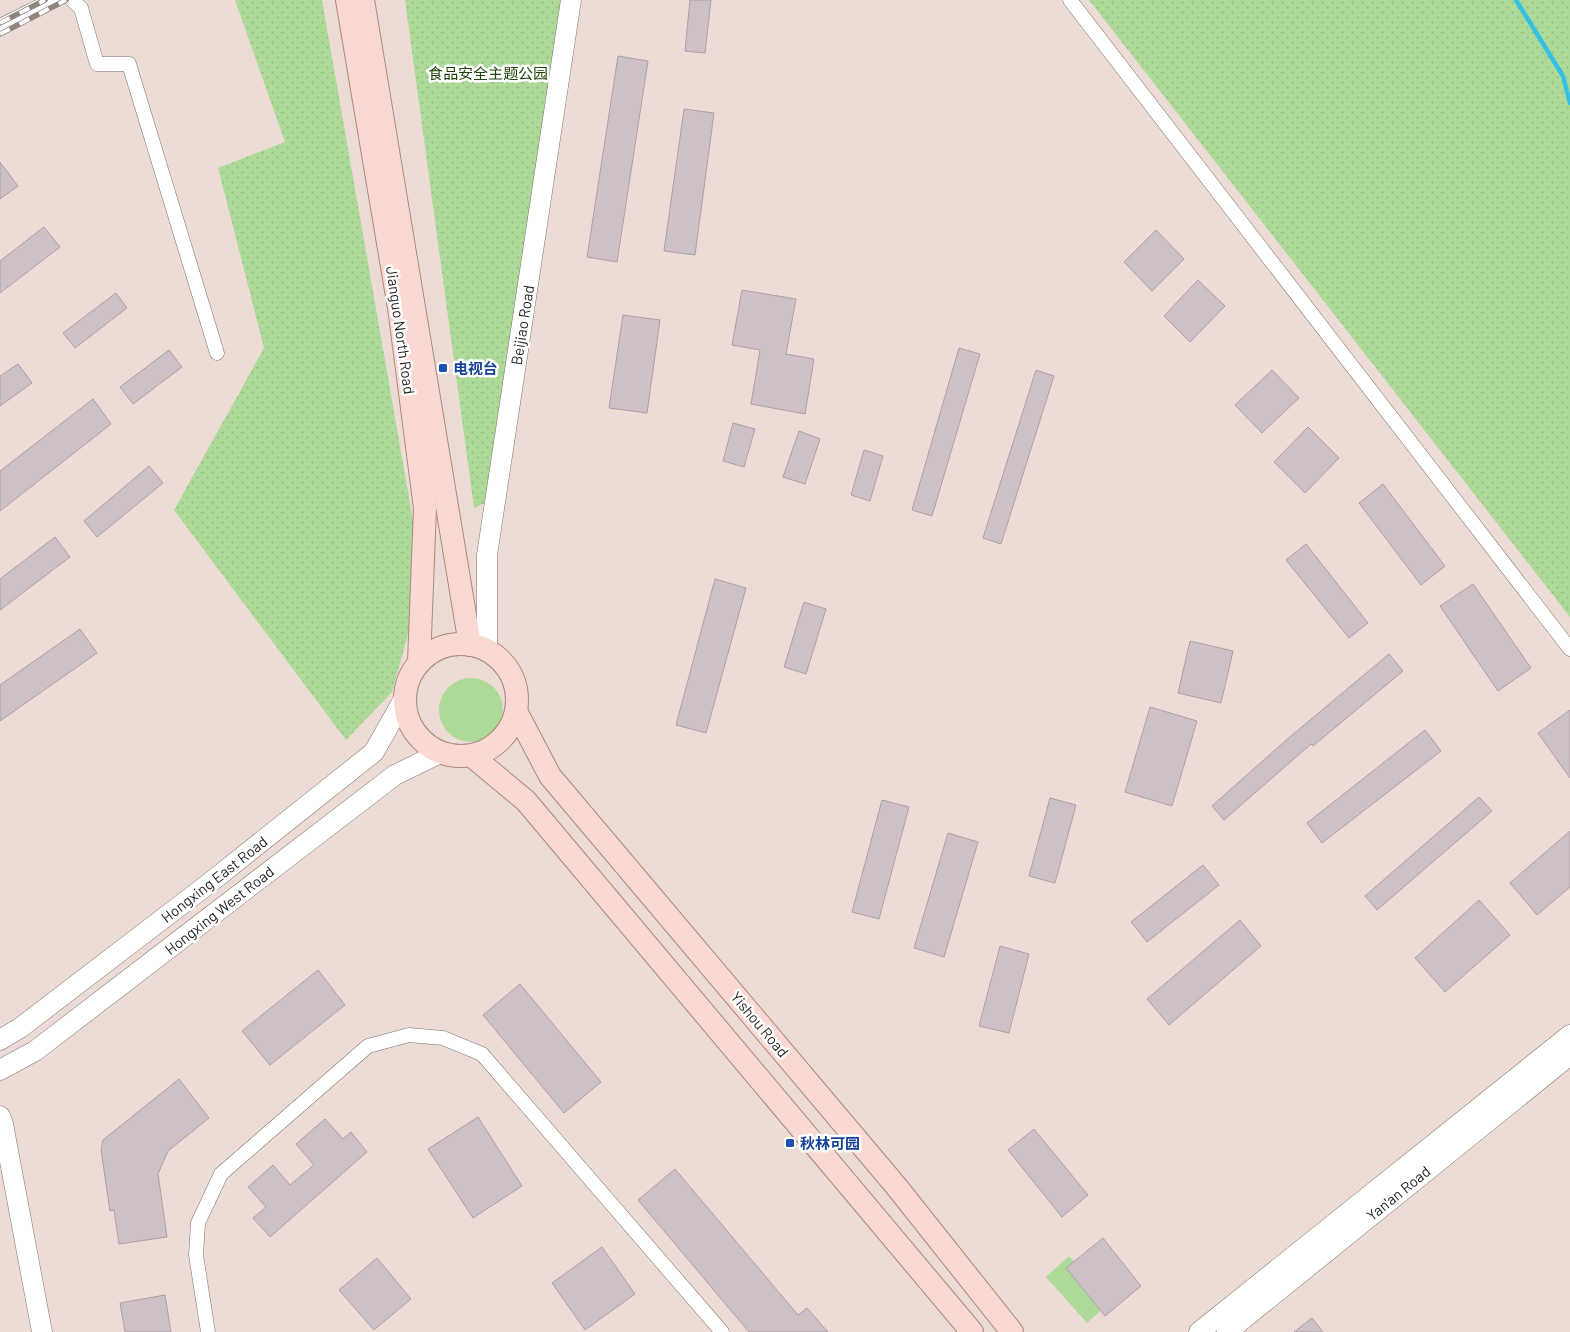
<svg xmlns="http://www.w3.org/2000/svg" width="1570" height="1332" font-family="Barlow,'Noto Sans SC',sans-serif">
<defs>
<pattern id="park-dots" width="8" height="8" patternUnits="userSpaceOnUse" patternTransform="scale(1.25)"><rect width="8" height="8" fill="#aeda99"/><path d="M2 2h.1M6 6h.1" fill="none" stroke="#96bb83" stroke-width="1.8" stroke-linecap="round"/></pattern>
</defs>
<rect width="100%" height="100%" fill="#ecdcd5"/>
<g fill="#aeda99">
<circle cx="471" cy="710" r="32"/>
<polygon points="1069,1256 1111,1301 1087,1323 1046,1277"/>
</g>
<g fill="url(#park-dots)">
<polygon points="235,0 322,0 418,549 412,620 392,692 346,740 174,510 264,348 218,168 285,142"/>
<polygon points="405,0 574,0 487,502 474,508"/>
<polygon points="1089,0 1570,0 1570,617"/>
</g>
<g fill="none" stroke-linecap="round" stroke-linejoin="round">
<polyline stroke="#34c0e2" stroke-width="4.5" points="1516,0 1563,76 1570,103"/>
</g>
<g fill="#cfc0c8" stroke="#ad9ea6">
<polygon points="690,0 711,0 705,53 685,51"/>
<polygon points="618,56 648,61 617,262 587,257"/>
<polygon points="684,109 714,113 695,255 664,251"/>
<polygon points="0,162 18,186 0,199"/>
<polygon points="44,227 60,247 0,293 0,261"/>
<polygon points="1156,230 1184,259 1152,291 1124,262"/>
<polygon points="1198,280 1225,306 1190,342 1164,316"/>
<polygon points="742,290 796,299 786,354 814,359 805,414 751,404 760,350 732,345"/>
<polygon points="116,293 127,308 75,348 63,333"/>
<polygon points="623,315 660,320 647,413 609,408"/>
<polygon points="959,348 980,354 932,516 912,510"/>
<polygon points="169,350 182,367 133,404 120,387"/>
<polygon points="18,364 32,383 0,406 0,376"/>
<polygon points="1036,370 1054,376 1001,544 983,538"/>
<polygon points="1272,370 1299,398 1262,433 1235,405"/>
<polygon points="93,399 111,424 0,511 0,471"/>
<polygon points="733,423 755,429 744,467 723,461"/>
<polygon points="1308,427 1339,458 1305,493 1274,462"/>
<polygon points="799,431 820,439 805,484 783,477"/>
<polygon points="864,450 883,456 870,501 851,495"/>
<polygon points="149,466 163,483 97,537 84,521"/>
<polygon points="1383,484 1445,566 1421,585 1359,503"/>
<polygon points="55,537 70,557 0,610 0,579"/>
<polygon points="1306,544 1368,623 1349,638 1286,560"/>
<polygon points="715,579 746,588 706,733 676,725"/>
<polygon points="1473,584 1531,668 1498,691 1440,606"/>
<polygon points="804,602 826,609 806,674 784,667"/>
<polygon points="80,629 97,653 0,721 0,685"/>
<polygon points="1190,641 1233,651 1221,703 1178,693"/>
<polygon points="1389,654 1403,671 1313,746 1311,744 1224,820 1212,806 1285,741"/>
<polygon points="1150,707 1197,721 1172,806 1125,792"/>
<polygon points="1570,710 1570,778 1538,733"/>
<polygon points="1425,730 1441,751 1322,843 1307,823"/>
<polygon points="1479,797 1492,811 1377,910 1365,896"/>
<polygon points="1050,798 1076,805 1055,883 1029,876"/>
<polygon points="882,800 909,807 879,919 852,912"/>
<polygon points="1570,831 1570,887 1537,915 1510,883"/>
<polygon points="948,833 978,842 944,957 914,948"/>
<polygon points="1203,865 1219,885 1147,942 1131,922"/>
<polygon points="1479,900 1510,935 1445,992 1415,958"/>
<polygon points="1240,920 1261,946 1169,1025 1147,999"/>
<polygon points="1000,946 1029,954 1009,1033 979,1026"/>
<polygon points="318,970 345,1005 270,1065 242,1031"/>
<polygon points="520,984 601,1082 564,1113 483,1015"/>
<polygon points="179,1079 209,1118 168,1151 158,1174 167,1237 119,1244 114,1210 110,1211 101,1150 103,1140"/>
<polygon points="478,1117 522,1186 473,1218 428,1149"/>
<polygon points="325,1119 343,1139 351,1132 367,1152 270,1237 253,1218 266,1207 248,1187 273,1165 290,1185 314,1165 296,1144"/>
<polygon points="1034,1129 1088,1195 1062,1217 1008,1150"/>
<polygon points="675,1169 798,1315 807,1308 828,1332 749,1332 638,1200"/>
<polygon points="1103,1238 1141,1286 1105,1316 1066,1268"/>
<polygon points="602,1247 635,1294 585,1330 552,1283"/>
<polygon points="377,1258 411,1299 374,1330 339,1290"/>
<polygon points="165,1295 171,1332 125,1332 120,1303"/>
<polygon points="1312,1318 1323,1332 1294,1332"/>
</g>
<g fill="none" stroke-linecap="round" stroke-linejoin="round">
<defs>
<g id="street">
<polyline points="72,0 81,8 97,64 129,64 217,353"/>
<polyline points="1070,0 1570,649"/>
<polyline points="0,26 52,0"/>
<polyline points="208,1332 196,1255 198,1223 221,1174 368,1046 409,1035 443,1038 482,1054 722,1332"/>
</g>
<g id="secondary">
<polyline points="487,650 487,555 571,0"/>
<polyline points="0,1040 20,1028 207,885 374,752 405,697"/>
<polyline points="0,1070 35,1051 395,775 440,753"/>
<polyline points="0,1116 3,1124 42,1332"/>
<polyline points="1199,1332 1570,1035"/>
<polyline points="1227,1332 1570,1055"/>
</g>
<g id="primary">
<polyline points="347,0 399,308 425,508 419,662"/>
<polyline points="363,0 470,645"/>
<circle cx="461" cy="700" r="56"/>
<polyline points="516,711 550,776 896,1186 1012,1332"/>
<polyline points="472,756 526,801 972,1332"/>
</g>
</defs>
<use href="#street" stroke="#82736d" stroke-width="15"/>
<use href="#secondary" stroke="#82736d" stroke-width="21"/>
<use href="#primary" stroke="#ac887e" stroke-width="24"/>
<use href="#street" stroke="#fff" stroke-width="14"/>
<use href="#secondary" stroke="#fff" stroke-width="20"/>
<use href="#primary" stroke="#f9d9d1" stroke-width="22"/>
<defs>
<g id="rail">
<polyline points="0,23 45,0"/>
<polyline points="0,34 66,0"/>
</g>
</defs>
<use href="#rail" stroke="#8f847f" stroke-width="5.5"/>
<use href="#rail" stroke="#fff" stroke-width="4" stroke-dasharray="11" stroke-linecap="butt"/>
</g>
<g fill="#1a4fb4" stroke="#fff" stroke-width="2">
<rect x="438" y="363" width="10" height="10" rx="2.5"/>
<rect x="785" y="1138" width="10" height="10" rx="2.5"/>
</g>
<g text-anchor="middle" dominant-baseline="central" stroke-width="5" stroke-linejoin="round" paint-order="stroke">
<g font-size="15" fill="#204208" stroke="#fff">
<text x="488" y="73">食品安全主题公园</text>
</g>
<g font-size="15" fill="#241f1c" stroke="#fff">
<text transform="translate(522 325) rotate(-81)">Beijiao Road</text>
<text transform="translate(401 330) rotate(82)">Jianguo North Road</text>
<text transform="translate(214 879) rotate(-38)">Hongxing East Road</text>
<text transform="translate(219 910) rotate(-38)">Hongxing West Road</text>
<text transform="translate(760 1024) rotate(50)">Yishou Road</text>
<text transform="translate(1398 1193) rotate(-39)">Yan'an Road</text>
</g>
<g font-size="15" font-weight="bold" fill="#164399" stroke="#fff" text-anchor="start">
<text x="453" y="368">电视台</text>
<text x="800" y="1143">秋林可园</text>
</g>
</g>
</svg>
